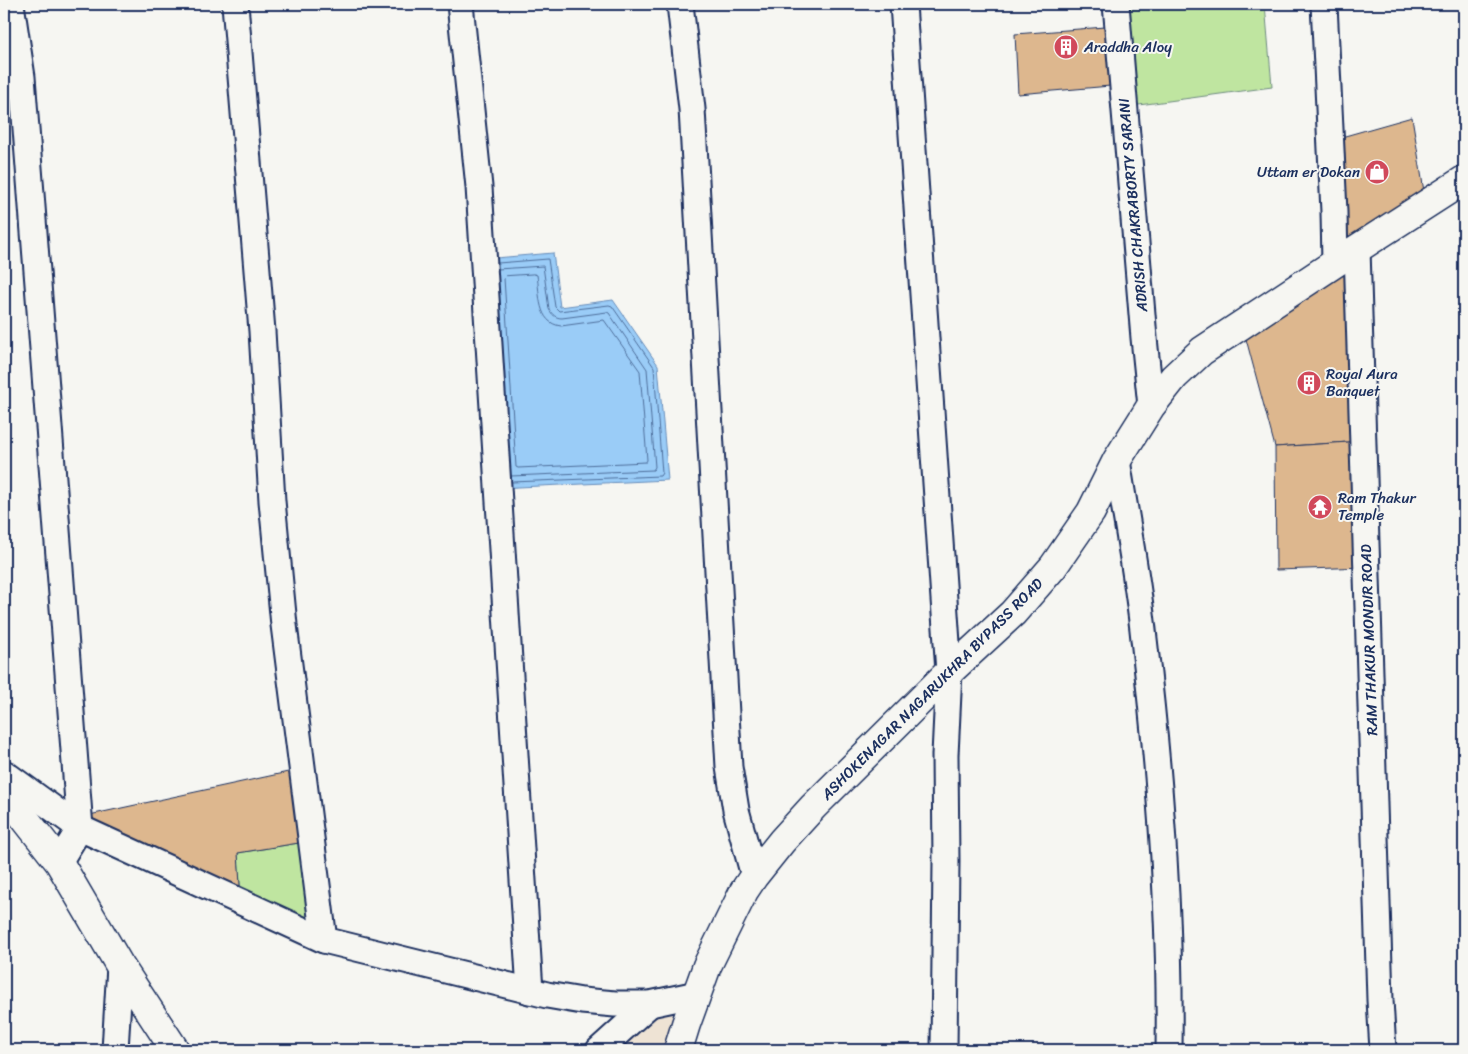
<svg xmlns="http://www.w3.org/2000/svg" width="1468" height="1054" font-family="Sriracha,sans-serif">
<rect width="100%" height="100%" fill="#f6f6f2"/>
<filter id="ink" filterUnits="userSpaceOnUse"><feTurbulence type="fractalNoise" baseFrequency=".02" numOctaves="2"/><feDisplacementMap in="SourceGraphic" scale="10" xChannelSelector="R" yChannelSelector="G"/><feConvolveMatrix kernelMatrix="1 2 1 2 8 2 1 2 1" color-interpolation-filters="sRGB"/></filter>
<g filter="url(#ink)">
<polygon fill="#eee3d4" points="697,994 680,1050 599,1050 650,1004"/>
<g fill="#bfe5a0" stroke="#6d8a7f">
<polygon points="1116,4 1265,4 1272,87 1124,107"/>
<polygon points="311,841 324,940 241,901 238,853"/>
</g>
<polygon fill="#9accf7" stroke="#678dba" points="553,253 560,307 613,300 658,365 668,480 498,488 484,259"/>
<g fill="none" stroke-linecap="round" stroke-linejoin="round">
<g stroke="#4e6e9b" stroke-width="1">
<polyline points="498,263 548,259 555,307 559,311 609,305 612,306 654,367 662,473 660,476 512,482"/>
<path d="M 498,269 L 543,266 L 549,309 C 552,315 556,318 562,318 L 607,312 L 609,313 L 647,369 L 655,467 L 653,470 L 511,476"/>
<path d="M 534,274 L 537,275 C 540,294 537,323 561,326 L 604,320 L 640,371 L 647,460 L 646,462 L 518,468 L 516,467 L 504,278 L 506,276 Z"/>
</g>
</g>
<g fill="#ddb78e" stroke="#1b2f5e">
<polygon points="1118,26 1122,85 1018,94 1015,34"/>
<polygon points="1412,117 1426,204 1335,263 1331,140"/>
<polygon points="1357,249 1363,441 1275,447 1242,324"/>
<polygon points="1363,441 1366,567 1276,570 1275,447"/>
<polygon points="302,769 311,841 238,853 241,901 80,817"/>
</g>
<g fill="none" stroke-linecap="round" stroke-linejoin="round">
<defs>
<g id="street">
<polyline points="11,4 22,77 80,828 59,862"/>
<polyline points="235,4 262,331 272,501 284,625 324,940 547,995 582,1001 615,1004 650,1004 697,994"/>
<polyline points="460,4 479,187 530,991"/>
<polyline points="680,4 692,109 729,767 736,810 754,876"/>
<polyline points="903,4 949,672 945,755 946,861 944,1050"/>
<polyline points="1116,4 1144,338 1151,406"/>
<polyline points="1324,4 1334,212 1335,263"/>
<polyline points="1357,249 1380,1000 1383,1050"/>
<path d="M 1117,460 C 1126,519 1138,579 1144,639 C 1160,775 1171,913 1169,1050"/>
<polyline points="4,773 80,828 324,940"/>
<polyline points="115,1050 120,966"/>
<polyline points="599,1050 650,1004"/>
</g>
<g id="secondary">
<polyline points="4,792 59,862 120,966 175,1050"/>
<polyline points="678,1050 686,1024 707,966 744,891 754,876 782,841 813,807 949,672 1013,613 1053,567 1091,512 1117,460 1151,406 1174,377 1202,351 1335,263 1464,180"/>
</g>
</defs>
<use href="#street" stroke="#1b2f5e" stroke-width="29"/>
<use href="#secondary" stroke="#1b2f5e" stroke-width="31"/>
<use href="#street" stroke="#f6f6f2" stroke-width="25"/>
<use href="#secondary" stroke="#f6f6f2" stroke-width="28"/>
</g>
</g>
<defs>
<symbol id="building-disc" viewBox="-11 -11 22 22"><circle r="9.5" fill="#d1495b" stroke="#f6f6f2"/><path d="M-4-6H4V6H1V3H-1V6H-4ZM-2.5-4.3h1.7v1.8h-1.7ZM.8-4.3h1.7v1.8H.8ZM-2.5-1h1.7V.8h-1.7ZM.8-1h1.7V.8H.8Z" fill="#fff"/></symbol>
<symbol id="shop-disc" viewBox="-11 -11 22 22"><circle r="9.5" fill="#d1495b" stroke="#f6f6f2"/><path d="M-5-2.5h2.3a2.7 3.5 0 0 1 5.4 0H5L5.5 6h-11ZM-1.5-2.5h3a1.5 2.3 0 0 0-3 0Z" fill="#fff"/></symbol>
<symbol id="temple-disc" viewBox="-11 -11 22 22"><circle r="9.5" fill="#d1495b" stroke="#f6f6f2"/><path d="M0-6L5-2H3V0L6.5 2.5H4V6H1.5V3h-3V6H-4V2.5H-6.5L-3 0V-2H-5Z" fill="#fff"/></symbol>
</defs>
<g fill-rule="evenodd">
<use href="#building-disc" x="1052" y="33" width="28" height="28"/>
<use href="#shop-disc" x="1363" y="158" width="28" height="28"/>
<use href="#building-disc" x="1295" y="369" width="28" height="28"/>
<use href="#temple-disc" x="1306" y="493" width="28" height="28"/>
</g>
<g text-anchor="middle" dominant-baseline="central" stroke-width="4" stroke-linejoin="round" paint-order="stroke">
<g font-size="15" fill="#1b2f5e" stroke="#f6f6f2" text-anchor="start">
<text x="1084" y="47">Araddha Aloy</text>
<text x="1360" y="172" text-anchor="end">Uttam er Dokan</text>
<text x="1326" y="374">Royal Aura<tspan x="1326" dy="17">Banquet</tspan></text>
<text x="1338" y="498">Ram Thakur<tspan x="1338" dy="17">Temple</tspan></text>
</g>
<g font-size="15" fill="#1b2f5e" stroke="#f6f6f2">
<text transform="translate(1133 205) rotate(-95)">ADRISH CHAKRABORTY SARANI</text>
<text transform="translate(1369 640) rotate(-92)">RAM THAKUR MONDIR ROAD</text>
<text transform="translate(932 689) rotate(-45)">ASHOKENAGAR NAGARUKHRA BYPASS ROAD</text>
</g>
</g>
<rect width="1468" height="1054" fill="none" stroke="#f6f6f2" stroke-width="20"/>
<rect x="10" y="10" width="1448" height="1034" fill="none" stroke="#1b2f5e" stroke-width="2" filter="url(#ink)"/>
</svg>
